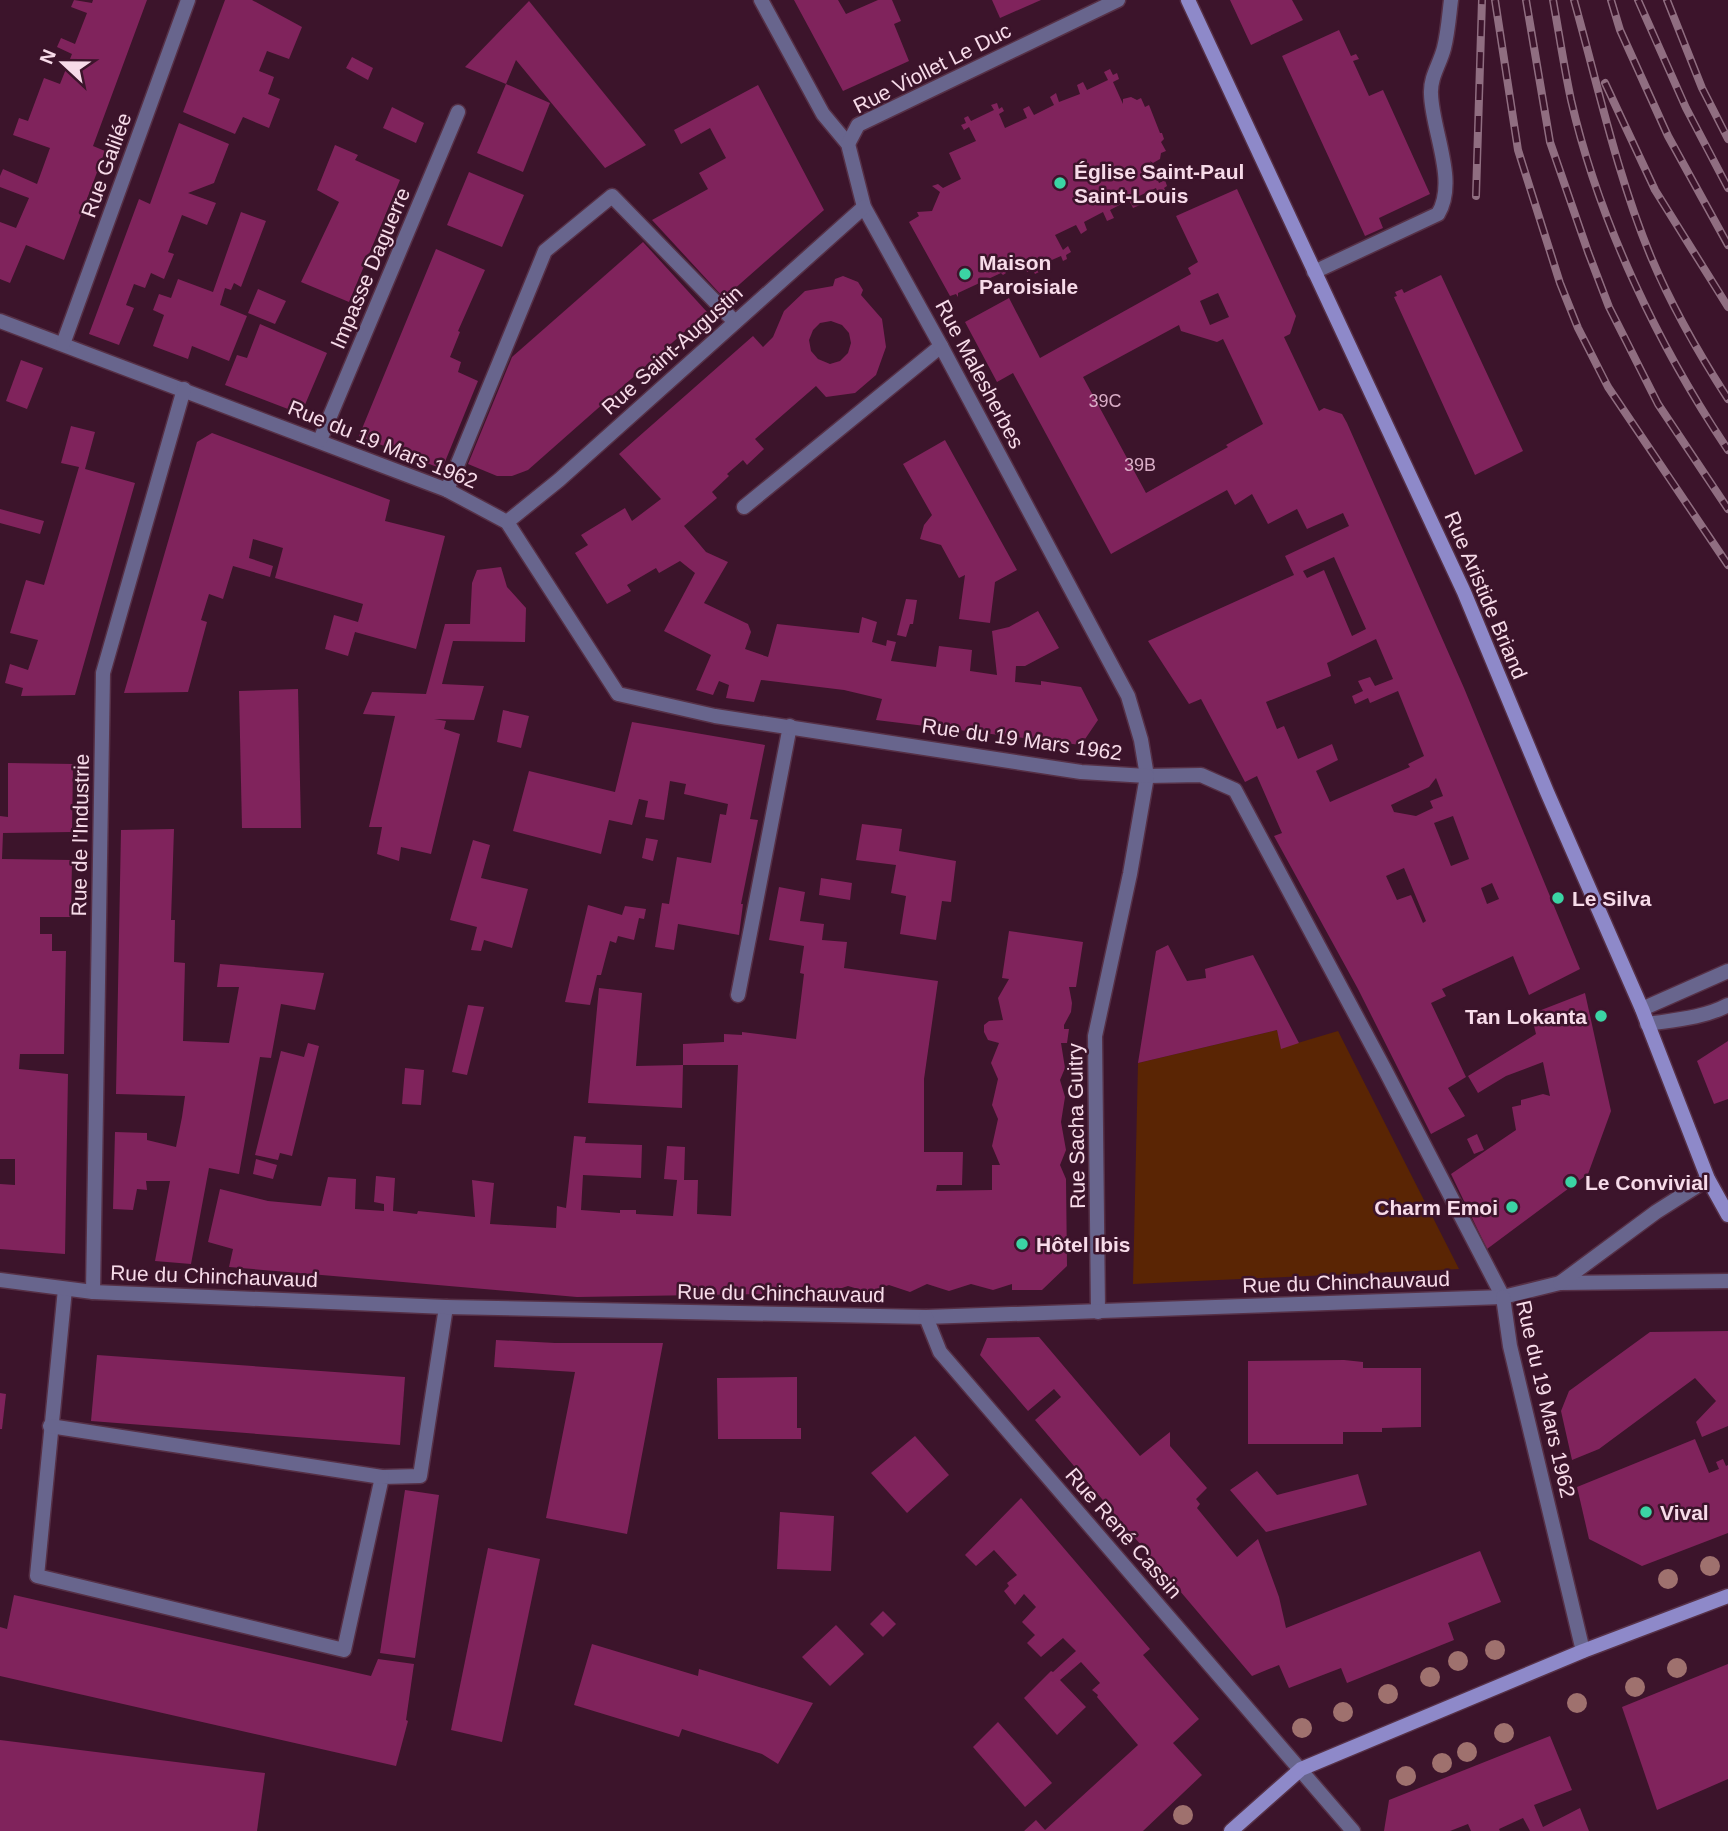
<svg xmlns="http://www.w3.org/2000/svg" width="1728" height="1831" font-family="Helvetica,sans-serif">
<rect width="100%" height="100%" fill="#3c142b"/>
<polygon fill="#5a2504" points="1277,1030 1281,1048 1338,1031 1459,1269 1133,1284 1138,1063"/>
<g fill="#80235c" fill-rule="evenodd">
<polygon points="74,0 92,3 93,0 147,0 93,146 105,151 64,260 26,245 10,283 0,279 0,222 16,228 29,198 0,187 0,176 3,169 37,184 50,148 13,135 19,118 28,121 44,78 60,84 72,54 57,47 61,38 75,44 87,13 71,7"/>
<polygon points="225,0 252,0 302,27 289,59 267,51 259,71 274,77 268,94 280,99 269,128 243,117 235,134 183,112"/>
<polygon points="794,0 838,0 846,14 878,0 892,0 901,21 894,24 909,61 843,91"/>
<polygon points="992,0 1041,0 1000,18"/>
<polygon points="1230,0 1292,0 1303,20 1251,45"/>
<polygon points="529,1 646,145 605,168 516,60 506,84 465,67"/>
<polygon points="1339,30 1351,56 1356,54 1359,59 1353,61 1369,96 1383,90 1430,194 1379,218 1383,228 1365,236 1282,56"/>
<polygon points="352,57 373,68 368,80 346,68"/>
<polygon points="1110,69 1113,75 1117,73 1119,79 1113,82 1123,104 1123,99 1131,97 1137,100 1141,98 1145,107 1149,105 1160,133 1162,133 1164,139 1161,142 1166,151 1161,153 1160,159 1153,163 1150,161 1159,183 1165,180 1167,186 1164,188 1167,194 1159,196 1156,188 1137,197 1140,205 1133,208 1129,200 1110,210 1114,218 1107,221 1103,212 1084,222 1087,230 1081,234 1076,225 1055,235 1063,250 1068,246 1071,252 1066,255 1067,259 1063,261 1061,256 1038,266 1039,272 1035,274 1033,270 1027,272 1026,267 1031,265 1028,260 1005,271 1006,273 1003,275 1001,273 958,293 958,297 956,294 950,296 909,222 919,216 917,212 932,211 940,192 932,186 938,184 943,188 961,179 949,153 976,141 969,127 964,130 961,125 966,123 964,118 968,116 971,121 994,110 991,105 997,103 999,109 1002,107 1004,111 999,114 1005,128 1027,118 1023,109 1029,106 1034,115 1054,105 1050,97 1056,93 1059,102 1080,94 1077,85 1083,82 1087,90 1108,80 1104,72"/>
<polygon points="506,84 550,103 523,172 477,153"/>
<polygon points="758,85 824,210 724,298 652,220 708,189 699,173 726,158 710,128 681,144 674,130"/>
<polygon points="392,107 424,123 416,143 383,128"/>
<polygon points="179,123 229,144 214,183 188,193 216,203 207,225 182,215 168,252 174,254 164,279 151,273 145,288 134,284 126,305 134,308 119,345 89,334 139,199 150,204"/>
<polygon points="335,145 358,155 355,160 400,180 349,302 301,282 339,202 317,190"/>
<polygon points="469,172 524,195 502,247 447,225"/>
<path d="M 1237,189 L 1296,316 L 1290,334 L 1284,337 L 1319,411 L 1324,408 L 1342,414 L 1347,423 L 1464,688 L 1580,969 L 1529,995 L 1513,956 L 1442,989 L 1446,996 L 1431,1003 L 1466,1077 L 1448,1088 L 1465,1116 L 1431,1134 L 1358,989 L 1274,836 L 1282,833 L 1257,776 L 1245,782 L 1201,699 L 1189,704 L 1148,641 L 1294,575 L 1285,556 L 1349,526 L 1343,513 L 1307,529 L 1297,509 L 1268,524 L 1252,494 L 1235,505 L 1227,490 L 1111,554 L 1013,373 L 997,382 L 965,322 L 1009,298 L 1040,358 L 1191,274 L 1188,268 L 1198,262 L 1176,216 ZM 1218,293 L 1229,317 L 1210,325 L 1200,301 ZM 1179,325 L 1181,331 L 1217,342 L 1223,339 L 1263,424 L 1226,445 L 1228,447 L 1146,493 L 1083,377 ZM 1334,557 L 1366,629 L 1352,636 L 1324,570 L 1307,578 L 1303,571 ZM 1376,639 L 1393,679 L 1375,686 L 1370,677 L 1358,681 L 1363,691 L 1352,696 L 1355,704 L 1368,698 L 1370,703 L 1398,691 L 1424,756 L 1408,764 L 1410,767 L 1330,802 L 1316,771 L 1338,760 L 1332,744 L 1298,759 L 1284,726 L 1277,729 L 1266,702 L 1331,676 L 1327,663 ZM 1436,778 L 1443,796 L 1430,801 L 1433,808 L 1416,816 L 1394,812 L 1391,805 L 1429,787 ZM 1453,816 L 1469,859 L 1451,866 L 1434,823 ZM 1404,868 L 1426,921 L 1423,923 L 1411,895 L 1397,900 L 1386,876 ZM 1492,883 L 1499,899 L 1487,904 L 1481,888 Z"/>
<polygon points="241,212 266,221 241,287 234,283 231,290 225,288 220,305 247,316 229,361 192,346 188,359 153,346 164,315 153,310 159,294 171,298 178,279 213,292"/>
<polygon points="643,242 707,312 528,470 512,476 497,476 468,464 512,357"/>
<polygon points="436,249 485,270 458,331 460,332 450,357 461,362 458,372 478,381 442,469 359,436"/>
<polygon points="1441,275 1523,451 1475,475 1394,297 1397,296 1395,292 1402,289 1404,293"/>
<path d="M 843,276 L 858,282 L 863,290 L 861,295 L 882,319 L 886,347 L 876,375 L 855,393 L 826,397 L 816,386 L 755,439 L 764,449 L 747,465 L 743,460 L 727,474 L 729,476 L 712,492 L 717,498 L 684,526 L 706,552 L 728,562 L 704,603 L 748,624 L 751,632 L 745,649 L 768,657 L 777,624 L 859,633 L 862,617 L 877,622 L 872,642 L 886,646 L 887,640 L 896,642 L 891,661 L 936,667 L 939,646 L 972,650 L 970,671 L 997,675 L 992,631 L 1009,627 L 1038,611 L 1059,648 L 1025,666 L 1016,666 L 1015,682 L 1041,685 L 1041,681 L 1081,687 L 1098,720 L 1081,745 L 876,720 L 882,699 L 844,690 L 761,680 L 754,702 L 726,698 L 729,685 L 719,681 L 713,695 L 696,690 L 711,655 L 664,631 L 695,573 L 680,561 L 659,573 L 656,568 L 627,585 L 631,591 L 607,604 L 575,553 L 588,545 L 581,535 L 625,508 L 632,521 L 661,499 L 619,454 L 753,336 L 763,347 L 773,337 L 784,311 L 805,291 L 833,286 L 835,279 ZM 831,321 L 842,325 L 849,333 L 851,343 L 848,353 L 840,361 L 830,364 L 818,359 L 811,351 L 809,340 L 813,330 L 820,323 Z"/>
<polygon points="258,289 286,301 275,324 248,313"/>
<polygon points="260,324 327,353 301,414 225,385 237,355 247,358"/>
<polygon points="21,360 43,368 27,409 6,401"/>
<polygon points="71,426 95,432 85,469 135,483 75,695 21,696 23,688 5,683 10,664 28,670 38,640 10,633 26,580 44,585 79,467 61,463"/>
<polygon points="212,433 390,500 385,521 445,536 416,649 355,632 348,656 325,649 334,615 358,622 363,604 275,578 283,548 253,539 249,558 273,566 270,577 233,566 223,599 209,594 201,620 207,622 188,692 124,693 197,442"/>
<polygon points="945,440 1017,570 995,582 990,623 959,619 965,575 959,578 941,545 920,539 924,525 932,515 903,464"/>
<polygon points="0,509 44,521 40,534 0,523"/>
<polygon points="501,567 507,587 526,608 525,642 453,641 442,684 484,686 474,720 434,719 446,721 444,729 460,734 431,854 401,847 399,861 377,854 382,827 369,827 395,716 363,714 372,692 426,694 445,624 470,624 472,583 477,570"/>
<polygon points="906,599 917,600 913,624 910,624 906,637 897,635"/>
<polygon points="298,689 301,828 242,828 239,691"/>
<polygon points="503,710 529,716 521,748 497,742"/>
<polygon points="632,722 765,745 750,819 758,820 741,904 743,904 739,935 678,924 674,950 655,947 662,903 669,904 677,857 711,863 720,814 726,815 728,804 684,794 686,784 670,781 664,820 645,817 648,801 639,799 632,825 609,820 601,854 513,831 529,771 615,792"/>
<polygon points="8,763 73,764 72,832 3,833 2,859 72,860 71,917 40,917 40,934 52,934 52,951 66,951 64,1054 20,1054 19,1069 68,1074 65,1254 0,1249 0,1184 15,1185 15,1159 0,1159 0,816 8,817"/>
<polygon points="862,824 902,829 899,851 956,861 951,902 942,901 936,940 900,934 906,896 891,893 896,865 856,860"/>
<polygon points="174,829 171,920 175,920 174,962 185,963 183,1041 229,1043 239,987 217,987 220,964 324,973 315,1010 281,1004 271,1058 260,1057 239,1174 209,1168 191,1264 155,1261 170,1181 146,1181 147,1190 137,1189 133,1210 113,1209 115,1132 147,1133 147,1140 176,1147 182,1117 185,1096 116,1094 121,830"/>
<polygon points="646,838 658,840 653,861 642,858"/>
<polygon points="473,840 490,845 481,878 528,889 512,948 484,940 481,951 471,950 477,927 450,920"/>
<polygon points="821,878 852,883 850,900 819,895"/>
<polygon points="779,887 805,892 800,921 824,924 822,940 847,942 844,968 938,981 924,1079 924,1152 963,1152 962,1185 937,1185 936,1191 992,1190 992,1165 1000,1165 992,1146 998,1119 992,1105 998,1079 991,1063 999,1043 988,1040 984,1032 984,1025 989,1021 1003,1020 998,998 1009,979 1002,978 1009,931 1083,942 1076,987 1069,987 1072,1003 1071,1012 1064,1025 1064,1029 1069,1029 1067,1043 1061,1043 1065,1068 1060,1080 1065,1097 1061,1122 1066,1150 1060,1165 1066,1179 1067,1266 1042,1290 1012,1290 1012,1284 993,1290 971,1284 949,1291 927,1284 910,1292 889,1285 868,1292 848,1286 827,1293 804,1286 793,1292 786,1292 787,1286 773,1293 767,1291 765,1286 762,1286 762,1294 577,1297 229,1267 233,1249 208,1242 220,1189 268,1201 321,1206 328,1177 356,1179 355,1209 384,1211 384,1204 374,1202 376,1176 395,1178 393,1211 417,1214 418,1211 475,1217 472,1180 494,1183 490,1224 556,1228 557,1206 566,1208 574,1136 586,1137 585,1143 642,1145 641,1178 583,1175 581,1210 620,1213 620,1210 636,1210 636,1214 673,1216 677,1180 664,1179 667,1146 685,1147 684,1180 698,1180 697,1214 731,1216 738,1065 683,1065 683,1044 724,1042 724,1034 742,1035 742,1032 796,1039 804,974 800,973 804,946 769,940"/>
<polygon points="588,905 622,915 625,906 646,909 644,919 639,918 634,940 618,936 616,943 610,941 601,975 597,975 590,1005 565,1002"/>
<polygon points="1168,945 1187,981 1206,978 1205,969 1253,955 1299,1043 1281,1049 1277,1030 1138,1063 1156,951"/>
<polygon points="599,988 642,993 636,1066 683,1065 682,1108 588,1103"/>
<polygon points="1585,993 1611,1111 1588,1174 1487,1249 1451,1174 1516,1130 1512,1107 1521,1105 1521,1100 1543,1094 1550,1096 1543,1062 1506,1076 1478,1093 1468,1076 1536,1034 1531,1014"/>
<polygon points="468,1005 484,1007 467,1075 452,1072"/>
<polygon points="1728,1041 1728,1099 1714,1104 1697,1061"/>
<polygon points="308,1043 319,1046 292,1156 280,1153 278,1160 255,1155 281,1051 304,1057"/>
<polygon points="405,1068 424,1070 421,1105 402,1104"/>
<polygon points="1477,1134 1484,1150 1474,1154 1467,1139"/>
<polygon points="256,1159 277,1165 273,1179 253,1174"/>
<polygon points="1728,1331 1728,1426 1702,1437 1696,1422 1716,1401 1695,1378 1599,1449 1572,1460 1561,1411 1569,1391 1650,1332"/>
<polygon points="1039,1337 1140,1456 1170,1432 1170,1446 1207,1488 1196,1499 1200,1504 1197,1508 1237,1557 1258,1539 1279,1597 1286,1628 1480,1551 1501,1602 1448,1623 1454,1640 1347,1683 1341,1668 1289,1688 1279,1665 1252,1676 1035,1420 1061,1397 1054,1389 1028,1411 980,1355 987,1338"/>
<polygon points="496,1340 555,1343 663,1343 627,1534 546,1518 575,1372 494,1367"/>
<polygon points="97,1355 405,1377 400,1445 91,1421"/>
<polygon points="1344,1360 1363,1362 1363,1368 1421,1368 1421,1427 1382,1428 1382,1432 1343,1432 1343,1444 1248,1444 1248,1361"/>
<polygon points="797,1377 797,1428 801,1428 801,1439 718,1439 717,1378"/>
<polygon points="0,1393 6,1394 2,1429 0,1429"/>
<polygon points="915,1436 949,1475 907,1513 871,1473"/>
<polygon points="1695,1439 1709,1473 1719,1469 1716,1462 1723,1459 1726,1466 1728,1465 1728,1533 1642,1566 1589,1539 1577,1487"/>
<polygon points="1257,1471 1277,1495 1358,1474 1367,1505 1266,1532 1230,1490"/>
<polygon points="405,1490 439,1495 415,1658 380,1653"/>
<polygon points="1021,1498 1150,1649 1143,1655 1199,1719 1173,1743 1202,1775 1143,1831 1024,1831 1036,1820 1045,1830 1138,1745 1097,1697 1098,1695 1092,1690 1100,1683 1081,1662 1060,1680 1086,1707 1057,1735 1024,1698 1051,1671 1053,1672 1076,1651 1063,1638 1041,1657 1027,1643 1035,1635 1022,1622 1036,1607 1024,1594 1015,1605 1004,1591 1009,1586 1007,1583 1017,1575 994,1550 976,1566 965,1555"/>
<polygon points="780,1512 834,1516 831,1571 777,1569"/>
<polygon points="488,1548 540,1559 502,1742 451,1730"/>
<polygon points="14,1595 371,1676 378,1659 414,1664 406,1720 408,1721 396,1766 0,1676 0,1627 7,1629"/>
<polygon points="883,1611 896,1624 883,1637 870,1624"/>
<polygon points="836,1625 864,1654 830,1686 802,1657"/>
<polygon points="592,1644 698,1676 699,1669 813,1703 778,1764 762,1754 682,1729 679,1737 574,1705"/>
<polygon points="1728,1664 1728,1779 1657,1810 1622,1707"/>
<polygon points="998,1722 1052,1783 1025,1807 973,1747"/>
<polygon points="1550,1736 1572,1790 1534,1805 1543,1827 1580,1808 1589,1831 1530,1831 1523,1818 1499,1829 1500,1831 1471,1831 1468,1824 1450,1831 1384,1831 1389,1800"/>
<polygon points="0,1740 265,1773 257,1831 0,1831"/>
</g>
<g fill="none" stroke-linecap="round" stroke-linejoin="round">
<defs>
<g id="lane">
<path d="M 1314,272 L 1438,214 C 1458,181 1432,131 1431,94 C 1430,77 1440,64 1444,48 C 1448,32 1449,16 1451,0"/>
<polyline points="447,490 545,251 612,196 735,322"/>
<polyline points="744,507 941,346"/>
<polyline points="1147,776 1201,775 1235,790 1384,1068 1503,1297"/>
<polyline points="738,995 790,726"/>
<polyline points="1642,1009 1728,971"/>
<path d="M 1647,1024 C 1674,1020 1704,1018 1728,1005"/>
<polyline points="65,1289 37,1576 344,1650 382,1477 420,1476 446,1307"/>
<polyline points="50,1426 382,1477"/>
</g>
<g id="street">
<polyline points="761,0 823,114 848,144 864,207 941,346 1128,696 1141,740 1147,776 1130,874 1095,1036 1098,1312"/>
<polyline points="848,144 858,125 1118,0"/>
<polyline points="0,321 447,490 507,522 618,694 715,716 1081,772 1147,776"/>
<polyline points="63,344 188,0"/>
<polyline points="320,440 458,112"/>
<polyline points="507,522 559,480 864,207"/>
<polyline points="0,1280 93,1292 446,1307 926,1317 1503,1297 1560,1283 1728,1281"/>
<polyline points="1560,1283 1656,1212 1708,1179"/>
<polyline points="93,1292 103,673 184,389"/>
<polyline points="1503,1297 1510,1346 1583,1651"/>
<polyline points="926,1317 940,1352 1353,1831"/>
</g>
<g id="secondary">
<polyline points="1188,0 1464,592 1547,792 1642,1009 1708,1179 1728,1215"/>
<polyline points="1231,1831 1301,1769 1583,1651 1728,1596"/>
</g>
</defs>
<use href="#lane" stroke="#563046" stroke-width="17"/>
<use href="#street" stroke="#563046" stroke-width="17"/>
<use href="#secondary" stroke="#563046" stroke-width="17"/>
<use href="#lane" stroke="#68658d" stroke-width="14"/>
<use href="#street" stroke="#68658d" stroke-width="14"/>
<use href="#secondary" stroke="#8e89c9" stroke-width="14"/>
<defs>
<g id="rail">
<polyline points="1495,0 1518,150 1560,283 1578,328 1608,387 1728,565"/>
<polyline points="1526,0 1550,142 1588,252 1609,307 1658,404 1728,509"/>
<path d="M 1553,0 C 1559,33 1564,67 1571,100 C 1599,222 1659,347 1728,450"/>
<path d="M 1574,0 C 1598,86 1617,175 1651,257 C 1672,307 1699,354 1728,399"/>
<polyline points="1611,0 1620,30 1668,136 1728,245"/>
<polyline points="1638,0 1686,108 1728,188"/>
<polyline points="1667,0 1702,88 1728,139"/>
<polyline points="1605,83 1655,190 1728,307"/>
<polyline points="1476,196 1482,0"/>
</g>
</defs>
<use href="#rail" stroke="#906e81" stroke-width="8"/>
<use href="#rail" stroke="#3c142b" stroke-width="5" stroke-dasharray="16" stroke-linecap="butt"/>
</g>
<g fill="#9f716e">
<circle cx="1710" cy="1566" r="10"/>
<circle cx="1668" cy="1579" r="10"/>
<circle cx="1495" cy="1650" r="10"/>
<circle cx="1458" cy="1661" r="10"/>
<circle cx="1677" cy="1668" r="10"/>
<circle cx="1430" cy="1677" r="10"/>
<circle cx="1635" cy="1687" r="10"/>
<circle cx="1388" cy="1694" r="10"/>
<circle cx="1577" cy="1703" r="10"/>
<circle cx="1343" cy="1712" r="10"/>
<circle cx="1302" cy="1728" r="10"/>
<circle cx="1504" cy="1733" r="10"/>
<circle cx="1467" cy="1752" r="10"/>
<circle cx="1442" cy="1763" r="10"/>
<circle cx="1406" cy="1776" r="10"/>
<circle cx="1183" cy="1815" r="10"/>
</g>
<g fill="#3bd4a4" stroke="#3c142b" stroke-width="2.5">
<circle cx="1060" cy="183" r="7"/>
<circle cx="965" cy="274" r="7"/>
<circle cx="1558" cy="898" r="7"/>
<circle cx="1601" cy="1016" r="7"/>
<circle cx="1571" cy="1182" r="7"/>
<circle cx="1512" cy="1207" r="7"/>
<circle cx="1022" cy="1244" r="7"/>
<circle cx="1646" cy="1512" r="7"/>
</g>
<g text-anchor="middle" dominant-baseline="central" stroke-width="5" stroke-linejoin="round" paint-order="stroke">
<g font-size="18" fill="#d9adc6">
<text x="1105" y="401">39C</text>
<text x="1140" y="465">39B</text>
</g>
<g font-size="21" fill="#f7dbe9" stroke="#3c142b">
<text transform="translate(932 68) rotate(-27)">Rue Viollet Le Duc</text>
<text transform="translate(106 165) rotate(-70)">Rue Galilée</text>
<text transform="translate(370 268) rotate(-67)">Impasse Daguerre</text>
<text transform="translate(672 350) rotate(-42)">Rue Saint-Augustin</text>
<text transform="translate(980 374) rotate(62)">Rue Malesherbes</text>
<text transform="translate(383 444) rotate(22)">Rue du 19 Mars 1962</text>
<text transform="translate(1486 595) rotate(67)">Rue Aristide Briand</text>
<text transform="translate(1022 739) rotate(8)">Rue du 19 Mars 1962</text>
<text transform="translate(80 835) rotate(-89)">Rue de l'Industrie</text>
<text transform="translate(1076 1126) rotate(-91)">Rue Sacha Guitry</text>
<text transform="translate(214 1276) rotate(2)">Rue du Chinchauvaud</text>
<text transform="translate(1346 1282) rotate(-2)">Rue du Chinchauvaud</text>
<text transform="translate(781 1293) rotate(1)">Rue du Chinchauvaud</text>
<text transform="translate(1546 1399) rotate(77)">Rue du 19 Mars 1962</text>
<text transform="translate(1124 1533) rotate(49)">Rue René Cassin</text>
</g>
<g font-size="21" font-weight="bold" fill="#f7dbe9" stroke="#3c142b" text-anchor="start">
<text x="1074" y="171">Église Saint-Paul<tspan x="1074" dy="24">Saint-Louis</tspan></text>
<text x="979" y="262">Maison<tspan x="979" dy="24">Paroisiale</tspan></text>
<text x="1572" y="898">Le Silva</text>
<text x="1587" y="1016" text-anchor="end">Tan Lokanta</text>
<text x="1585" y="1182">Le Convivial</text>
<text x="1498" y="1207" text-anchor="end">Charm Emoi</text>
<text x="1036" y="1244">Hôtel Ibis</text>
<text x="1660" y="1512">Vival</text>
</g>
</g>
<g transform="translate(63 63) rotate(292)" stroke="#3c142b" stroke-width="5" paint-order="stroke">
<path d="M0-5L12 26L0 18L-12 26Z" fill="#f7dbe9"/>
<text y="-10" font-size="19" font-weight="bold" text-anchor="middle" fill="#f7dbe9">N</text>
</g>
</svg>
